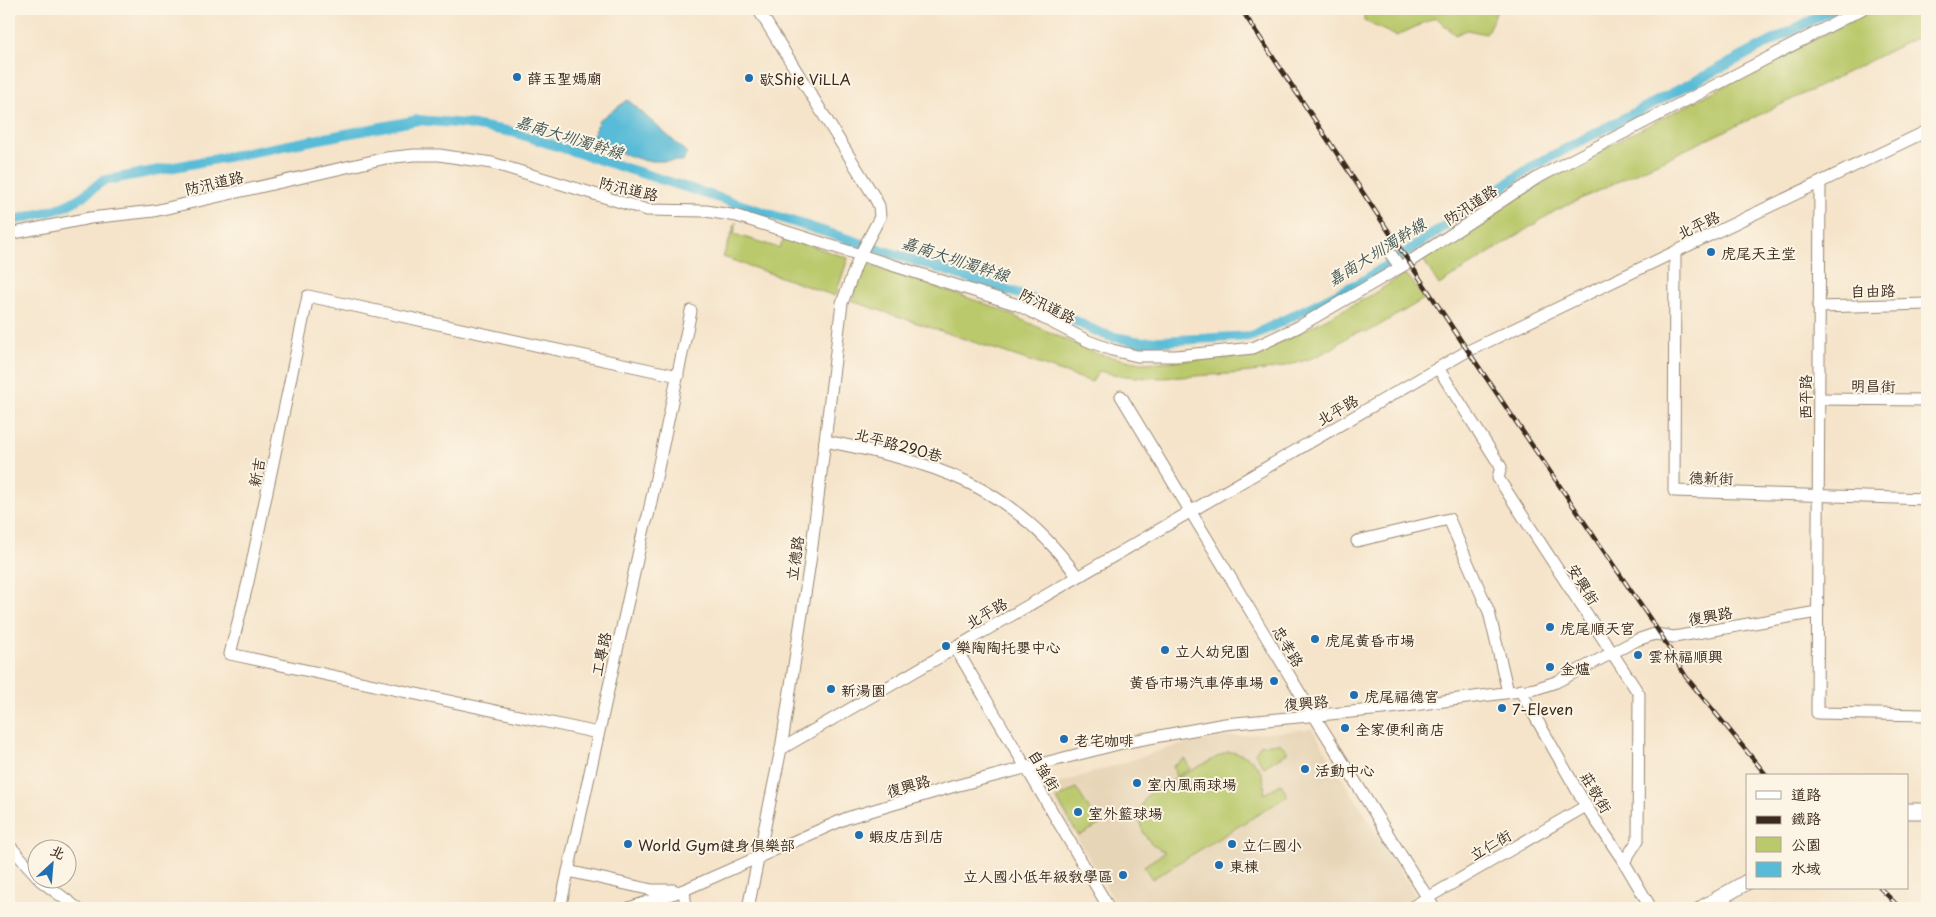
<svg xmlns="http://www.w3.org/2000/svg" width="1936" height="917" font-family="'Playpen Sans','LXGW WenKai TC',sans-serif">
<rect width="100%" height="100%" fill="#fcf5e5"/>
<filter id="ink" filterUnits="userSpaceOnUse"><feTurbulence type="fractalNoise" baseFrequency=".02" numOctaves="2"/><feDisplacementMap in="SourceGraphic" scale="10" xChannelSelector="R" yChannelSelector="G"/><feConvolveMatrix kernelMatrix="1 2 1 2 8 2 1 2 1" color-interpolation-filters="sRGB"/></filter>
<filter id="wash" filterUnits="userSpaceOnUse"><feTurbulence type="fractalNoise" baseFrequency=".0096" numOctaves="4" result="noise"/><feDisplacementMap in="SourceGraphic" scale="20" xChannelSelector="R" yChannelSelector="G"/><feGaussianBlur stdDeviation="1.12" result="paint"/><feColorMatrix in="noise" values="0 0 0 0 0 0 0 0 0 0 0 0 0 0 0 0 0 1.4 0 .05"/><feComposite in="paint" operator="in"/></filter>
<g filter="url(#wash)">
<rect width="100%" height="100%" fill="#f5e4ca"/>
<polygon fill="#e7d5b7" points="1312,729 1415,895 1394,908 1119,908 1050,793 1054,785 1172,747 1223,737"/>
<g fill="#bac96c" stroke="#7a7a45">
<polygon points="1364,9 1498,9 1486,34 1467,30 1455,35 1436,17 1396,36 1364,21"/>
<polygon points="1874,9 1927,9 1927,32 1812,90 1555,211 1439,285 1422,258 1573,164"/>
<polygon points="736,222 734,234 779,248 785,237 848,258 836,294 835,296 723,257"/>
<path d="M 864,263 L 992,306 L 1097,354 L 1141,363 L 1227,358 L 1268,349 L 1368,297 L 1403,275 L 1409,277 L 1424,299 L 1368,332 C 1353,329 1343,342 1331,349 C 1319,356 1302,362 1289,365 C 1263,372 1235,374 1209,375 C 1169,378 1138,381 1099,371 L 1092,382 L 852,301 L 855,284 Z"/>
<polygon points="1280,743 1288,752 1264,767 1255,753 1260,745"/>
<path d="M 1227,752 C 1251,752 1267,770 1264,794 L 1281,784 L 1288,796 L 1152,879 L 1144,866 L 1165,852 C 1140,842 1128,808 1154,790 Z"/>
<polygon points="1185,759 1190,769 1176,777 1173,766"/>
<polygon points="1076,788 1099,825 1079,836 1057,799"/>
</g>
<polygon fill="#58bbd7" stroke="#4a727a" points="628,100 687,153 683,161 646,161 590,143 599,120"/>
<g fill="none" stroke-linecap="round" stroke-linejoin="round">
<path stroke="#58bbd7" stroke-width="10" d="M 9,221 C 51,211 68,211 102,181 L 418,120 L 466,124 L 513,132 L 1029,297 L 1091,329 L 1109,336 L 1141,342 L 1252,336 L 1365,280 L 1533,166 L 1833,9"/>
</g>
</g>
<g filter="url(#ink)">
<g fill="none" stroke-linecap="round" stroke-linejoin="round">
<defs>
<g id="minor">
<polyline points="1820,183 1817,713 1927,715"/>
<polyline points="9,234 90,218 154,211 386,158 414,155 439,155 492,163 647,210 706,211 737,216 1018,305 1088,341 1112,350 1137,356 1176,356 1253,348 1298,327 1406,264 1537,178 1862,9"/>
<polyline points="1387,249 1400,267"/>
<polyline points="1675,252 1674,491 1927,499"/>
<polyline points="1818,307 1927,304"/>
<polyline points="1438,368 1501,467 1498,478 1639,694 1638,840 1624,862"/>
<polyline points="1121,396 1300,693 1434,908"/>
<polyline points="1819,399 1927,400"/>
<path d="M 825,441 C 932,462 1010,483 1077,576"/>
<polyline points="1357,541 1449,519 1489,612 1508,692"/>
<polyline points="955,647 1109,908"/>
<polyline points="1520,690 1586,806 1624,862 1651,908"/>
<polyline points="598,733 230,654 248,582 308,296 678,376"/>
<polyline points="781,749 1464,353 1927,131"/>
<polyline points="9,845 38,877"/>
<polyline points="568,871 652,890 674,890"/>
<polyline points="40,880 77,908"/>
<polyline points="684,890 686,908"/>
<polyline points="560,908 644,528 648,516 691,311"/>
<polyline points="629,908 684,890 847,818 955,786 1122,743 1225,724 1383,709 1535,689 1556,682 1637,640 1655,634 1674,637 1817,612"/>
<polyline points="748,908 781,749 810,562 842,303 860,255 880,217 879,206 875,198 758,9"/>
<polyline points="1410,908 1586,806"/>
</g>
<g id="major">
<polyline points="1907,811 1927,811"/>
<polyline points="1702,908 1747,882"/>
</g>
</defs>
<use href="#minor" stroke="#988774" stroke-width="13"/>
<use href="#major" stroke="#988774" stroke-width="17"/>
<use href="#minor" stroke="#fff" stroke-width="11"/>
<use href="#major" stroke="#fff" stroke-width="15"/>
<defs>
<g id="rail">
<polyline points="1241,9 1468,351 1661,635 1686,677 1767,776"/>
<polyline points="1880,888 1900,908"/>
</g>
</defs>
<use href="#rail" stroke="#3b2a1e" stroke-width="4.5"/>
<use href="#rail" stroke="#fcf5e5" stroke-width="2.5" stroke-dasharray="8" stroke-linecap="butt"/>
</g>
</g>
<g fill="#1f6fb2" stroke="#fcf5e5" stroke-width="2">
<circle cx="517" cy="77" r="5"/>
<circle cx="749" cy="78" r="5"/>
<circle cx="1711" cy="252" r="5"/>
<circle cx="1550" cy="627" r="5"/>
<circle cx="1315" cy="639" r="5"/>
<circle cx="946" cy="646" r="5"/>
<circle cx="1165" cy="650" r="5"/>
<circle cx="1638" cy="655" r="5"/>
<circle cx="1550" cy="667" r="5"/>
<circle cx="1274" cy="681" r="5"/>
<circle cx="831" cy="689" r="5"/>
<circle cx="1354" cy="695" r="5"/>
<circle cx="1502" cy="708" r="5"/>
<circle cx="1345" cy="728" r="5"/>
<circle cx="1064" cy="739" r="5"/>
<circle cx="1305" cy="769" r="5"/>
<circle cx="1137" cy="783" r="5"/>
<circle cx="1078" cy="812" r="5"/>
<circle cx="859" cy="835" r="5"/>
<circle cx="628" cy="844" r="5"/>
<circle cx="1232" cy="844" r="5"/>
<circle cx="1219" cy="865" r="5"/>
<circle cx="1123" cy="875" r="5"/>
</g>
<g text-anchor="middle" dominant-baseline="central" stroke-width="4" stroke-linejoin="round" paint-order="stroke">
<g font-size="15" fill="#3b2a1e" stroke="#fcf5e5" text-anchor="start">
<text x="527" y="77">薛玉聖媽廟</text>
<text x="759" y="78">歇Shie ViLLA</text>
<text x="1721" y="252">虎尾天主堂</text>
<text x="1560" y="627">虎尾順天宮</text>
<text x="1325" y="639">虎尾黃昏市場</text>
<text x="956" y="646">樂陶陶托嬰中心</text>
<text x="1175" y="650">立人幼兒園</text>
<text x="1648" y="655">雲林福順興</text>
<text x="1560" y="667">金爐</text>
<text x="1264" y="681" text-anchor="end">黃昏市場汽車停車場</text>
<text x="841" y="689">新湯園</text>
<text x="1364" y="695">虎尾福德宮</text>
<text x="1512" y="708">7-Eleven</text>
<text x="1355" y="728">全家便利商店</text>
<text x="1074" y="739">老宅咖啡</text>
<text x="1315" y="769">活動中心</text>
<text x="1147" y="783">室內風雨球場</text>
<text x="1088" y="812">室外籃球場</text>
<text x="869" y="835">蝦皮店到店</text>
<text x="638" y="844">World Gym健身俱樂部</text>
<text x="1242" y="844">立仁國小</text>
<text x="1229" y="865">東棟</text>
<text x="1113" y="875" text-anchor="end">立人國小低年級教學區</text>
</g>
<g font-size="15" fill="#3b2a1e" stroke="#fcf5e5">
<text transform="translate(214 182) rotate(-13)">防汛道路</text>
<text transform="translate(629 188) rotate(13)">防汛道路</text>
<text transform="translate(1470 204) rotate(-33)">防汛道路</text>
<text transform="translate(1698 224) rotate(-25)">北平路</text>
<text transform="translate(1873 290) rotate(-1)">自由路</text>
<text transform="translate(1048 305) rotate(26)">防汛道路</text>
<text transform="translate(1873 385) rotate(1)">明昌街</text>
<text transform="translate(1804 397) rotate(-90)">西平路</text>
<text transform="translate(1337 409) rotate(-30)">北平路</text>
<text transform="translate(899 444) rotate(15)">北平路290巷</text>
<text transform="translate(256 472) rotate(-79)">新吉</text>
<text transform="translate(1711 477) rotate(1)">德新街</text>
<text transform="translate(794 558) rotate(-82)">立德路</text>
<text transform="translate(1584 584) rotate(58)">安興街</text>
<text transform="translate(986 612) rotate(-30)">北平路</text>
<text transform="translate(1710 615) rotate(-10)">復興路</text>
<text transform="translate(1289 646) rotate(59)">忠孝路</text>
<text transform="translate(600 654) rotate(-78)">工專路</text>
<text transform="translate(1306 702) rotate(-5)">復興路</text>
<text transform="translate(1045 770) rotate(59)">自強街</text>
<text transform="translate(908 785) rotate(-16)">復興路</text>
<text transform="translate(1597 792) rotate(59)">莊敬街</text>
<text transform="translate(1490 844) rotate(-30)">立仁街</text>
</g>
<g font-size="16" font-style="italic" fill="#445656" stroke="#fcf5e5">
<text transform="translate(570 136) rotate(17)">嘉南大圳濁幹線</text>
<text transform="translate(1376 251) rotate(-32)">嘉南大圳濁幹線</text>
<text transform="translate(956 258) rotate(18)">嘉南大圳濁幹線</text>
</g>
</g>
<rect width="1936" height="917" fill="none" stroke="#fcf5e5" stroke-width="30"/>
<rect x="1746" y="774" width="162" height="115" fill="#fcf5e5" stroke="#afa495"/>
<rect x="1756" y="791" width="25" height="8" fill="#ffffff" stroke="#afa495"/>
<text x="1791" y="800" font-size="15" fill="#3b2a1e">道路</text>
<rect x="1756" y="816" width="25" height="8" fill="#3b2a1e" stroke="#afa495"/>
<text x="1791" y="824" font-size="15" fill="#3b2a1e">鐵路</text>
<rect x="1756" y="837" width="25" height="15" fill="#bac96c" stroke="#afa495"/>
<text x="1791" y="850" font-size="15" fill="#3b2a1e">公園</text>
<rect x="1756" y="862" width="25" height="15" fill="#58bbd7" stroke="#afa495"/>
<text x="1791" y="874" font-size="15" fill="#3b2a1e">水域</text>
<g transform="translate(52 864) rotate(26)"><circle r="24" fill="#fcf5e5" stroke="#afa495"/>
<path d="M0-4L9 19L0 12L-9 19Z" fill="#1f6fb2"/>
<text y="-8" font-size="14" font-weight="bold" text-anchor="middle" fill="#3b2a1e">北</text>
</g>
</svg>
